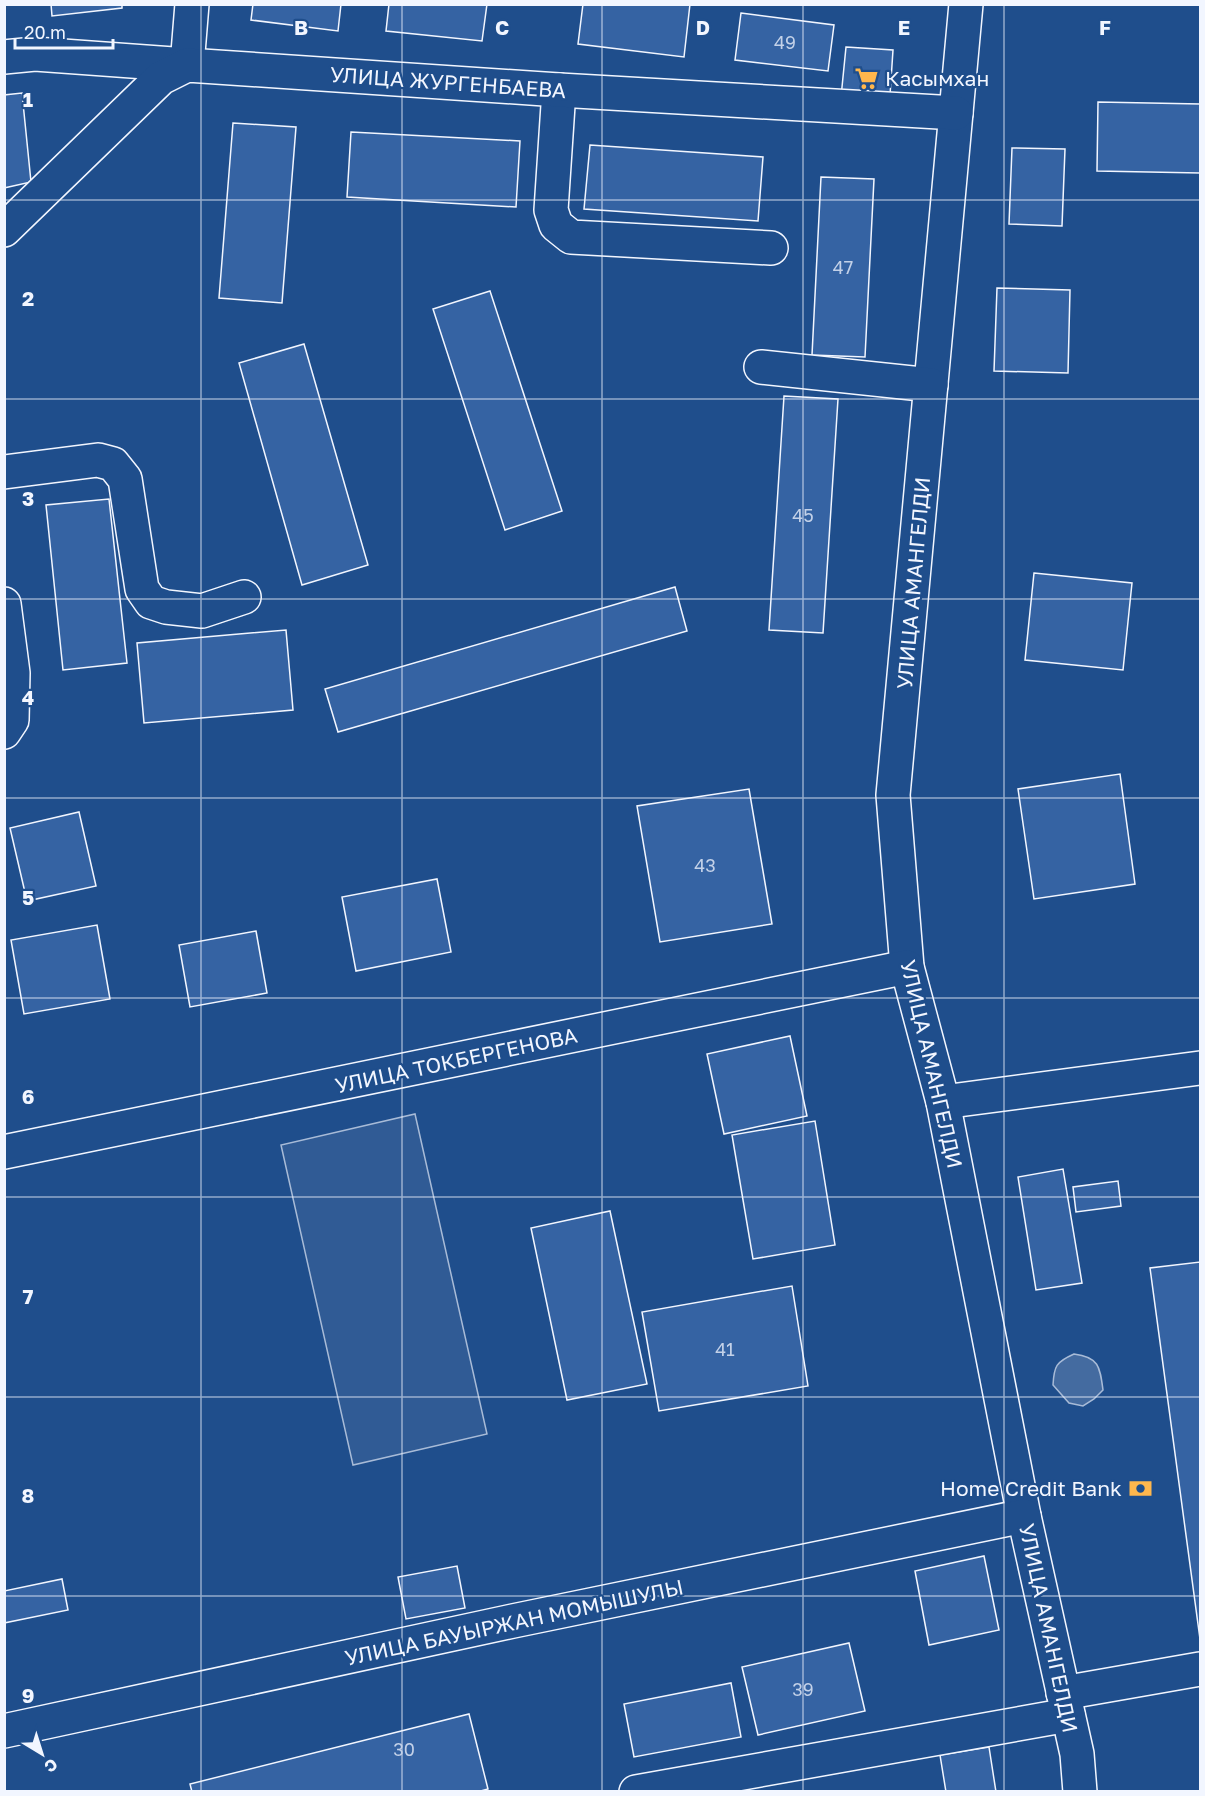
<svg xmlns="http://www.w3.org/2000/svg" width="1205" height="1796" font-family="'Golos Text',sans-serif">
<rect width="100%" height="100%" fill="#1f4e8c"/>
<polygon fill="#305b95" stroke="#a8bbd7" stroke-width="1.5" points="415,1114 487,1434 353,1465 281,1145"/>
<path fill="#446ba0" stroke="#a8bbd7" stroke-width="1.5" d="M 1074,1354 C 1099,1357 1100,1367 1103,1390 L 1094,1399 L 1083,1406 L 1069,1403 L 1053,1385 C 1054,1366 1056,1362 1074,1354 Z"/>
<g fill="#3563a3" stroke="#f2f6ff" stroke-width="1.5">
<polygon points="51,4 122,4 122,8 52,16"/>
<polygon points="253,4 341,4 338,31 251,20"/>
<polygon points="389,4 487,4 482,41 386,31"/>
<polygon points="583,4 690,4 684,57 578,44"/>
<polygon points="741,13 834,25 828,71 735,60"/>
<polygon points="846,47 893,50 889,110 840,107"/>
<polygon points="22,93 31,182 4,188 4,95"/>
<polygon points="1098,102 1200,104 1200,173 1097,171"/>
<polygon points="233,123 296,127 282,303 219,298"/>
<polygon points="351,132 520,141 516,207 347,197"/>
<polygon points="590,145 763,157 758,221 584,209"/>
<polygon points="1012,148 1065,149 1062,226 1009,224"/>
<polygon points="821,177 874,179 865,357 812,355"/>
<polygon points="997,288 1070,290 1068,373 994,371"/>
<polygon points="490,291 562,511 505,530 433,309"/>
<polygon points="304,344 368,565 302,585 239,363"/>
<polygon points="784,396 838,399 823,633 769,630"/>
<polygon points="109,499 127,663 63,670 46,505"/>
<polygon points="1034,573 1132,583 1123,670 1025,660"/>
<polygon points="675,587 687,631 338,732 325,689"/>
<polygon points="286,630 293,710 144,723 137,643"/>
<polygon points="1120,774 1135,884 1034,899 1018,789"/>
<polygon points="749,789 772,924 660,942 637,806"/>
<polygon points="79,812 96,886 27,901 10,828"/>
<polygon points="437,879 451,952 356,971 342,897"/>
<polygon points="97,925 110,999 24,1014 11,940"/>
<polygon points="256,931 267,993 190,1007 179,945"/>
<polygon points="790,1036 807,1116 724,1134 707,1054"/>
<polygon points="815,1121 835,1245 753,1259 732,1135"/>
<polygon points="1063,1169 1082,1283 1036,1290 1018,1177"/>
<polygon points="1118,1181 1121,1206 1076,1212 1073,1187"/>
<polygon points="610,1211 647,1384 567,1400 531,1228"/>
<polygon points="1200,1262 1200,1639 1150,1268"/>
<polygon points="792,1286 808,1386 659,1411 642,1312"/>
<polygon points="984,1556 999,1630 929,1645 915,1571"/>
<polygon points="457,1566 465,1608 406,1619 398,1577"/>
<polygon points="62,1579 68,1610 4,1623 4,1591"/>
<polygon points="849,1643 865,1711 758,1735 742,1667"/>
<polygon points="731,1683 741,1737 634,1757 624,1704"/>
<polygon points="469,1714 488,1789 477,1792 192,1792 190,1784"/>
<polygon points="989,1747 996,1792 946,1792 940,1755"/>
</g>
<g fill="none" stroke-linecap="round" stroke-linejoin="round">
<defs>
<g id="minor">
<polyline points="966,4 893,795 907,967 943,1102 1024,1516 1077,1754 1080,1792"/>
<polyline points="4,57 35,54 187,65 192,4"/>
<polyline points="559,90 551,210 556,225 571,237 771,248"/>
<polyline points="4,230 161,78 187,65 559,90 956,113"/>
<polyline points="761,367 931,385"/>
<polyline points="4,472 98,460 113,464 125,479 142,589 151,602 166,607 202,611 244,597"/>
<polyline points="4,604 13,673 12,720 4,732"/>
<polyline points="943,1102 1200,1068"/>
<polyline points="4,1152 907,967"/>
<polyline points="1063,1693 1200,1669"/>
<polyline points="4,1731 513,1621 1024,1516"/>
<polyline points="636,1792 1068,1715"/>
</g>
</defs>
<use href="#minor" stroke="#f2f6ff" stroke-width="36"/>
<use href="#minor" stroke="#1f4e8c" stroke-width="33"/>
</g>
<path fill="none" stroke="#f2f6ff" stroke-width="1.5" stroke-opacity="0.55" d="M 201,4 L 201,1792M 402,4 L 402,1792M 602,4 L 602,1792M 803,4 L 803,1792M 1004,4 L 1004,1792M 4,200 L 1200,200M 4,399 L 1200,399M 4,599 L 1200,599M 4,798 L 1200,798M 4,998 L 1200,998M 4,1197 L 1200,1197M 4,1397 L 1200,1397M 4,1596 L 1200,1596"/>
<defs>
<symbol id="supermarket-bare" viewBox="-9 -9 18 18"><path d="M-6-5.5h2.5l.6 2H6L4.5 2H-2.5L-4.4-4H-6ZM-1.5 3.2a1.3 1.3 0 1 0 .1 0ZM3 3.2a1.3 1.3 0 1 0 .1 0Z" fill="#ffb74d" stroke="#1f4e8c" stroke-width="2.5" paint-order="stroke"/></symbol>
<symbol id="bank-bare" viewBox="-9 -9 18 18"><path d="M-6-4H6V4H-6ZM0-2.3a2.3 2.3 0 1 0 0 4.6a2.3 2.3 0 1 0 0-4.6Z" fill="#ffb74d" stroke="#1f4e8c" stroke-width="2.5" paint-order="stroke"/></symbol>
</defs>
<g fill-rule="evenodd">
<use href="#supermarket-bare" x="850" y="62" width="33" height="33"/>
<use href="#bank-bare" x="1124" y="1472" width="33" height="33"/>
</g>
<g text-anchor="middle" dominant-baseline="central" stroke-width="4.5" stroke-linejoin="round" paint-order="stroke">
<g font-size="18" fill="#c3d1e8">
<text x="785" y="42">49</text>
<text x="843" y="267">47</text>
<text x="803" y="515">45</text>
<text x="705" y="865">43</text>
<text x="725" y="1349">41</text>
<text x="803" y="1689">39</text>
<text x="404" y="1749">30</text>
</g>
<g font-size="21" fill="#f2f6ff" stroke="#1f4e8c" text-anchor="start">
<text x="885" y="78">Касымхан</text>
<text x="1122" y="1488" text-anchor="end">Home Credit Bank</text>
</g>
<g font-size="21" fill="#f2f6ff" stroke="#1f4e8c">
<text transform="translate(448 82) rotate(4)">УЛИЦА ЖУРГЕНБАЕВА</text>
<text transform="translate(913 583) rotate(-85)">УЛИЦА АМАНГЕЛДИ</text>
<text transform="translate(456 1060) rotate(-12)">УЛИЦА ТОКБЕРГЕНОВА</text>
<text transform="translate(932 1064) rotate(77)">УЛИЦА АМАНГЕЛДИ</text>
<text transform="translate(514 1622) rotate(-12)">УЛИЦА БАУЫРЖАН МОМЫШУЛЫ</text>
<text transform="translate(1049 1628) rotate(78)">УЛИЦА АМАНГЕЛДИ</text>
</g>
</g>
<g font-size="20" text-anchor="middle" font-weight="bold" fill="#f2f6ff" stroke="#1f4e8c" stroke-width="4.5" stroke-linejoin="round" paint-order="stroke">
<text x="301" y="35">B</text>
<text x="502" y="35">C</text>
<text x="703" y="35">D</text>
<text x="904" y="35">E</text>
<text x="1105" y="35">F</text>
<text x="28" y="107">1</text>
<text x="28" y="306">2</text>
<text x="28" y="506">3</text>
<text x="28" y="705">4</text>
<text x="28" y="905">5</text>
<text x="28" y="1104">6</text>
<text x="28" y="1304">7</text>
<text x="28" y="1503">8</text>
<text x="28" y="1703">9</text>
</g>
<rect width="1205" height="1796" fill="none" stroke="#f2f6ff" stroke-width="12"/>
<g transform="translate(42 1754) rotate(142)" stroke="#1f4e8c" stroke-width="4.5" paint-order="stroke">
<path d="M0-4.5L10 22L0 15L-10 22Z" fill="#f2f6ff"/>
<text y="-9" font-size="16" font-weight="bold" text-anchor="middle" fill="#f2f6ff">С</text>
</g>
<path d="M15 39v9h98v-9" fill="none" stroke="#f2f6ff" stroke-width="3"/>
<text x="24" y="39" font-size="18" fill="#f2f6ff" stroke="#1f4e8c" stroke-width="4.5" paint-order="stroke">20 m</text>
</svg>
